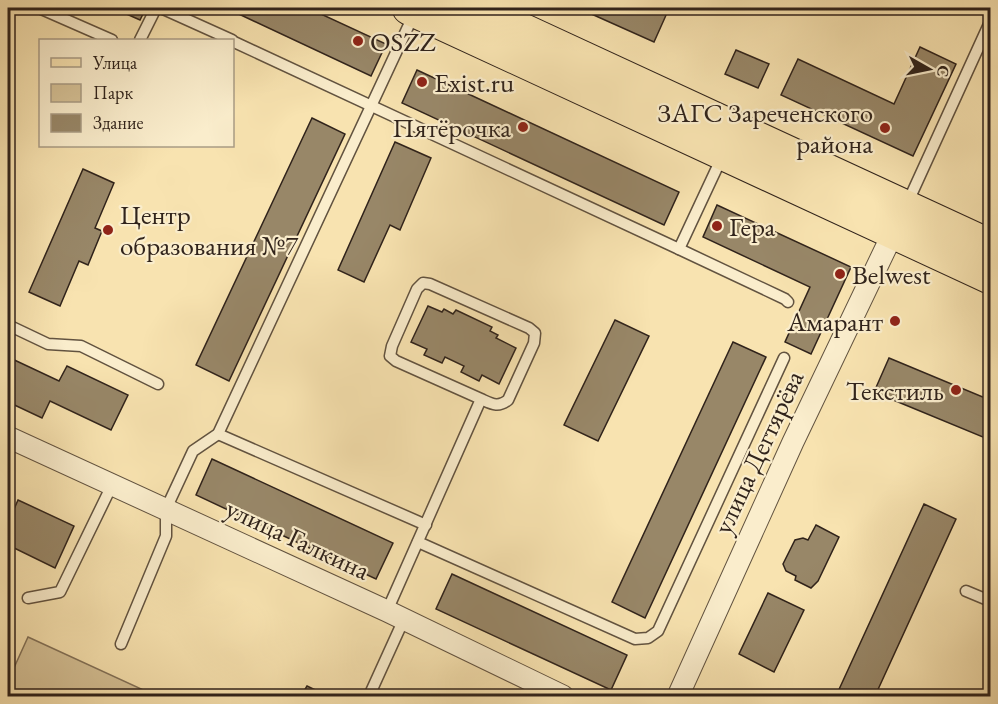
<svg xmlns="http://www.w3.org/2000/svg" width="998" height="704" font-family="'EB Garamond',serif">
<rect width="100%" height="100%" fill="#f8e3b0"/>
<filter id="stains"><feTurbulence type="fractalNoise" baseFrequency=".00333" numOctaves="4"/><feColorMatrix values="0 0 0 0 .2 0 0 0 0 .09 0 0 0 0 .02 0 0 0 .5 -.17"/></filter>
<radialGradient id="worn" r=".72"><stop offset=".6" stop-color="#630" stop-opacity="0"/><stop offset="1" stop-color="#630" stop-opacity=".3"/></radialGradient>
<polygon fill="#d6c297" stroke="#837259" stroke-width="1.5" points="28,637 150,693 148,696 8,696 8,681"/>
<g fill="#988768" stroke="#30231b" stroke-width="1.5">
<polygon points="113,8 146,8 140,20"/>
<polygon points="226,8 308,8 386,44 371,76"/>
<polygon points="578,8 655,8 667,13 654,42"/>
<polygon points="920,47 956,64 913,156 781,95 798,59 894,104"/>
<polygon points="736,50 769,64 758,88 725,74"/>
<polygon points="417,70 679,192 664,225 402,103"/>
<polygon points="312,118 345,134 229,381 196,365"/>
<polygon points="395,142 431,158 400,230 390,225 364,282 338,270"/>
<polygon points="83,169 114,183 95,228 102,231 88,265 79,261 60,306 29,292"/>
<polygon points="717,205 851,267 811,354 785,342 810,287 703,237"/>
<polygon points="428,306 442,312 444,309 453,314 456,310 492,327 490,331 498,335 496,338 516,348 499,384 482,375 479,381 461,372 464,366 445,357 442,363 424,355 427,349 411,342"/>
<polygon points="615,320 649,336 598,441 564,425"/>
<polygon points="733,342 766,357 645,618 612,602"/>
<polygon points="8,357 59,381 67,366 128,395 111,430 50,401 42,418 8,402"/>
<polygon points="889,358 990,400 990,440 874,392"/>
<polygon points="212,459 393,543 376,579 196,495"/>
<polygon points="18,500 74,526 55,568 8,545 8,523"/>
<polygon points="924,504 956,519 875,696 836,696"/>
<polygon points="816,525 839,537 818,581 811,588 795,580 796,576 786,571 783,564 795,540 803,538 808,540"/>
<polygon points="452,574 627,655 611,690 436,609"/>
<polygon points="768,593 804,610 774,672 739,654"/>
<polygon points="307,686 324,694 323,696 301,696"/>
</g>
<g fill="none" stroke-linecap="round" stroke-linejoin="round">
<defs>
<g id="lane">
<polyline points="39,8 112,40"/>
<polyline points="161,8 232,40"/>
<polyline points="140,40 156,8"/>
<polyline points="232,41 679,249 722,157"/>
<polyline points="907,204 990,22"/>
<polyline points="679,249 785,299 788,302"/>
<polyline points="8,325 48,344 81,346 158,384"/>
<polyline points="218,434 426,525"/>
<polyline points="418,542 635,639 648,638 658,631 784,358"/>
<polyline points="966,591 990,601"/>
<polyline points="28,598 60,592 112,485"/>
<path d="M 387,611 L 481,399 L 396,361 L 390,356 L 392,346 L 417,289 L 423,283 L 430,284 L 529,328 L 535,333 L 534,343 L 508,400 C 498,408 492,404 481,399"/>
<polyline points="121,644 166,536 166,509 193,451 218,434 414,14"/>
<polyline points="369,696 404,619"/>
</g>
<g id="street">
<polyline points="8,437 387,611 563,696"/>
<polyline points="678,696 793,442 893,233"/>
</g>
<g id="primary">
<polyline points="409,8 990,277"/>
<polyline points="475,8 990,246"/>
</g>
</defs>
<use href="#lane" stroke="#625340" stroke-width="13"/>
<use href="#street" stroke="#625340" stroke-width="23"/>
<use href="#primary" stroke="#30231b" stroke-width="35"/>
<use href="#lane" stroke="#faedcc" stroke-width="10"/>
<use href="#street" stroke="#faedcc" stroke-width="21"/>
<use href="#primary" stroke="#f8e3b0" stroke-width="33"/>
</g>
<g fill="#8f2418" stroke="#faedcc" stroke-width="2">
<circle cx="358" cy="41" r="6"/>
<circle cx="422" cy="82" r="6"/>
<circle cx="523" cy="127" r="6"/>
<circle cx="885" cy="128" r="6"/>
<circle cx="717" cy="226" r="6"/>
<circle cx="108" cy="230" r="6"/>
<circle cx="840" cy="274" r="6"/>
<circle cx="895" cy="321" r="6"/>
<circle cx="956" cy="390" r="6"/>
</g>
<g text-anchor="middle" dominant-baseline="central" stroke-width="4.5" stroke-linejoin="round" paint-order="stroke">
<g font-size="27" fill="#30231b" stroke="#faedcc" text-anchor="start">
<text x="370" y="41">OSZZ</text>
<text x="434" y="82">Exist.ru</text>
<text x="873" y="112" text-anchor="end">ЗАГС Зареченского<tspan x="873" dy="31">района</tspan></text>
<text x="511" y="127" text-anchor="end">Пятёрочка</text>
<text x="120" y="214">Центр<tspan x="120" dy="31">образования №7</tspan></text>
<text x="729" y="226">Гера</text>
<text x="852" y="274">Belwest</text>
<text x="883" y="321" text-anchor="end">Амарант</text>
<text x="944" y="390" text-anchor="end">Текстиль</text>
</g>
<g font-size="27" fill="#30231b" stroke="#faedcc">
<text transform="translate(758 452) rotate(-65)">улица Дегтярёва</text>
<text transform="translate(298 539) rotate(25)">улица Галкина</text>
</g>
</g>
<rect width="998" height="704" fill="none" stroke="#f8e3b0" stroke-width="30"/>
<rect x="9" y="9" width="980" height="686" fill="none" stroke="#30231b" stroke-width="3"/>
<rect x="15" y="15" width="968" height="674" fill="none" stroke="#30231b" stroke-width="1.5"/>
<rect x="39" y="39" width="195" height="108" fill="#faedcc" stroke="#a99c85" stroke-width="1.5"/>
<rect x="51" y="58" width="30" height="9" fill="#f8e3b0" stroke="#a99c85" stroke-width="1.5"/>
<text x="93" y="69" font-size="18" fill="#30231b">Улица</text>
<rect x="51" y="84" width="30" height="18" fill="#d6c297" stroke="#a99c85" stroke-width="1.5"/>
<text x="93" y="99" font-size="18" fill="#30231b">Парк</text>
<rect x="51" y="114" width="30" height="18" fill="#988768" stroke="#a99c85" stroke-width="1.5"/>
<text x="93" y="129" font-size="18" fill="#30231b">Здание</text>
<g transform="translate(929 69) rotate(99)" stroke="#faedcc" stroke-width="4.5" paint-order="stroke">
<path d="M0-4.5L10 22L0 15L-10 22Z" fill="#30231b"/>
<text y="-9" font-size="16" font-weight="bold" text-anchor="middle" fill="#30231b">С</text>
</g>
<rect width="100%" height="100%" filter="url(#stains)"/>
<rect width="100%" height="100%" fill="url(#worn)"/>
</svg>
